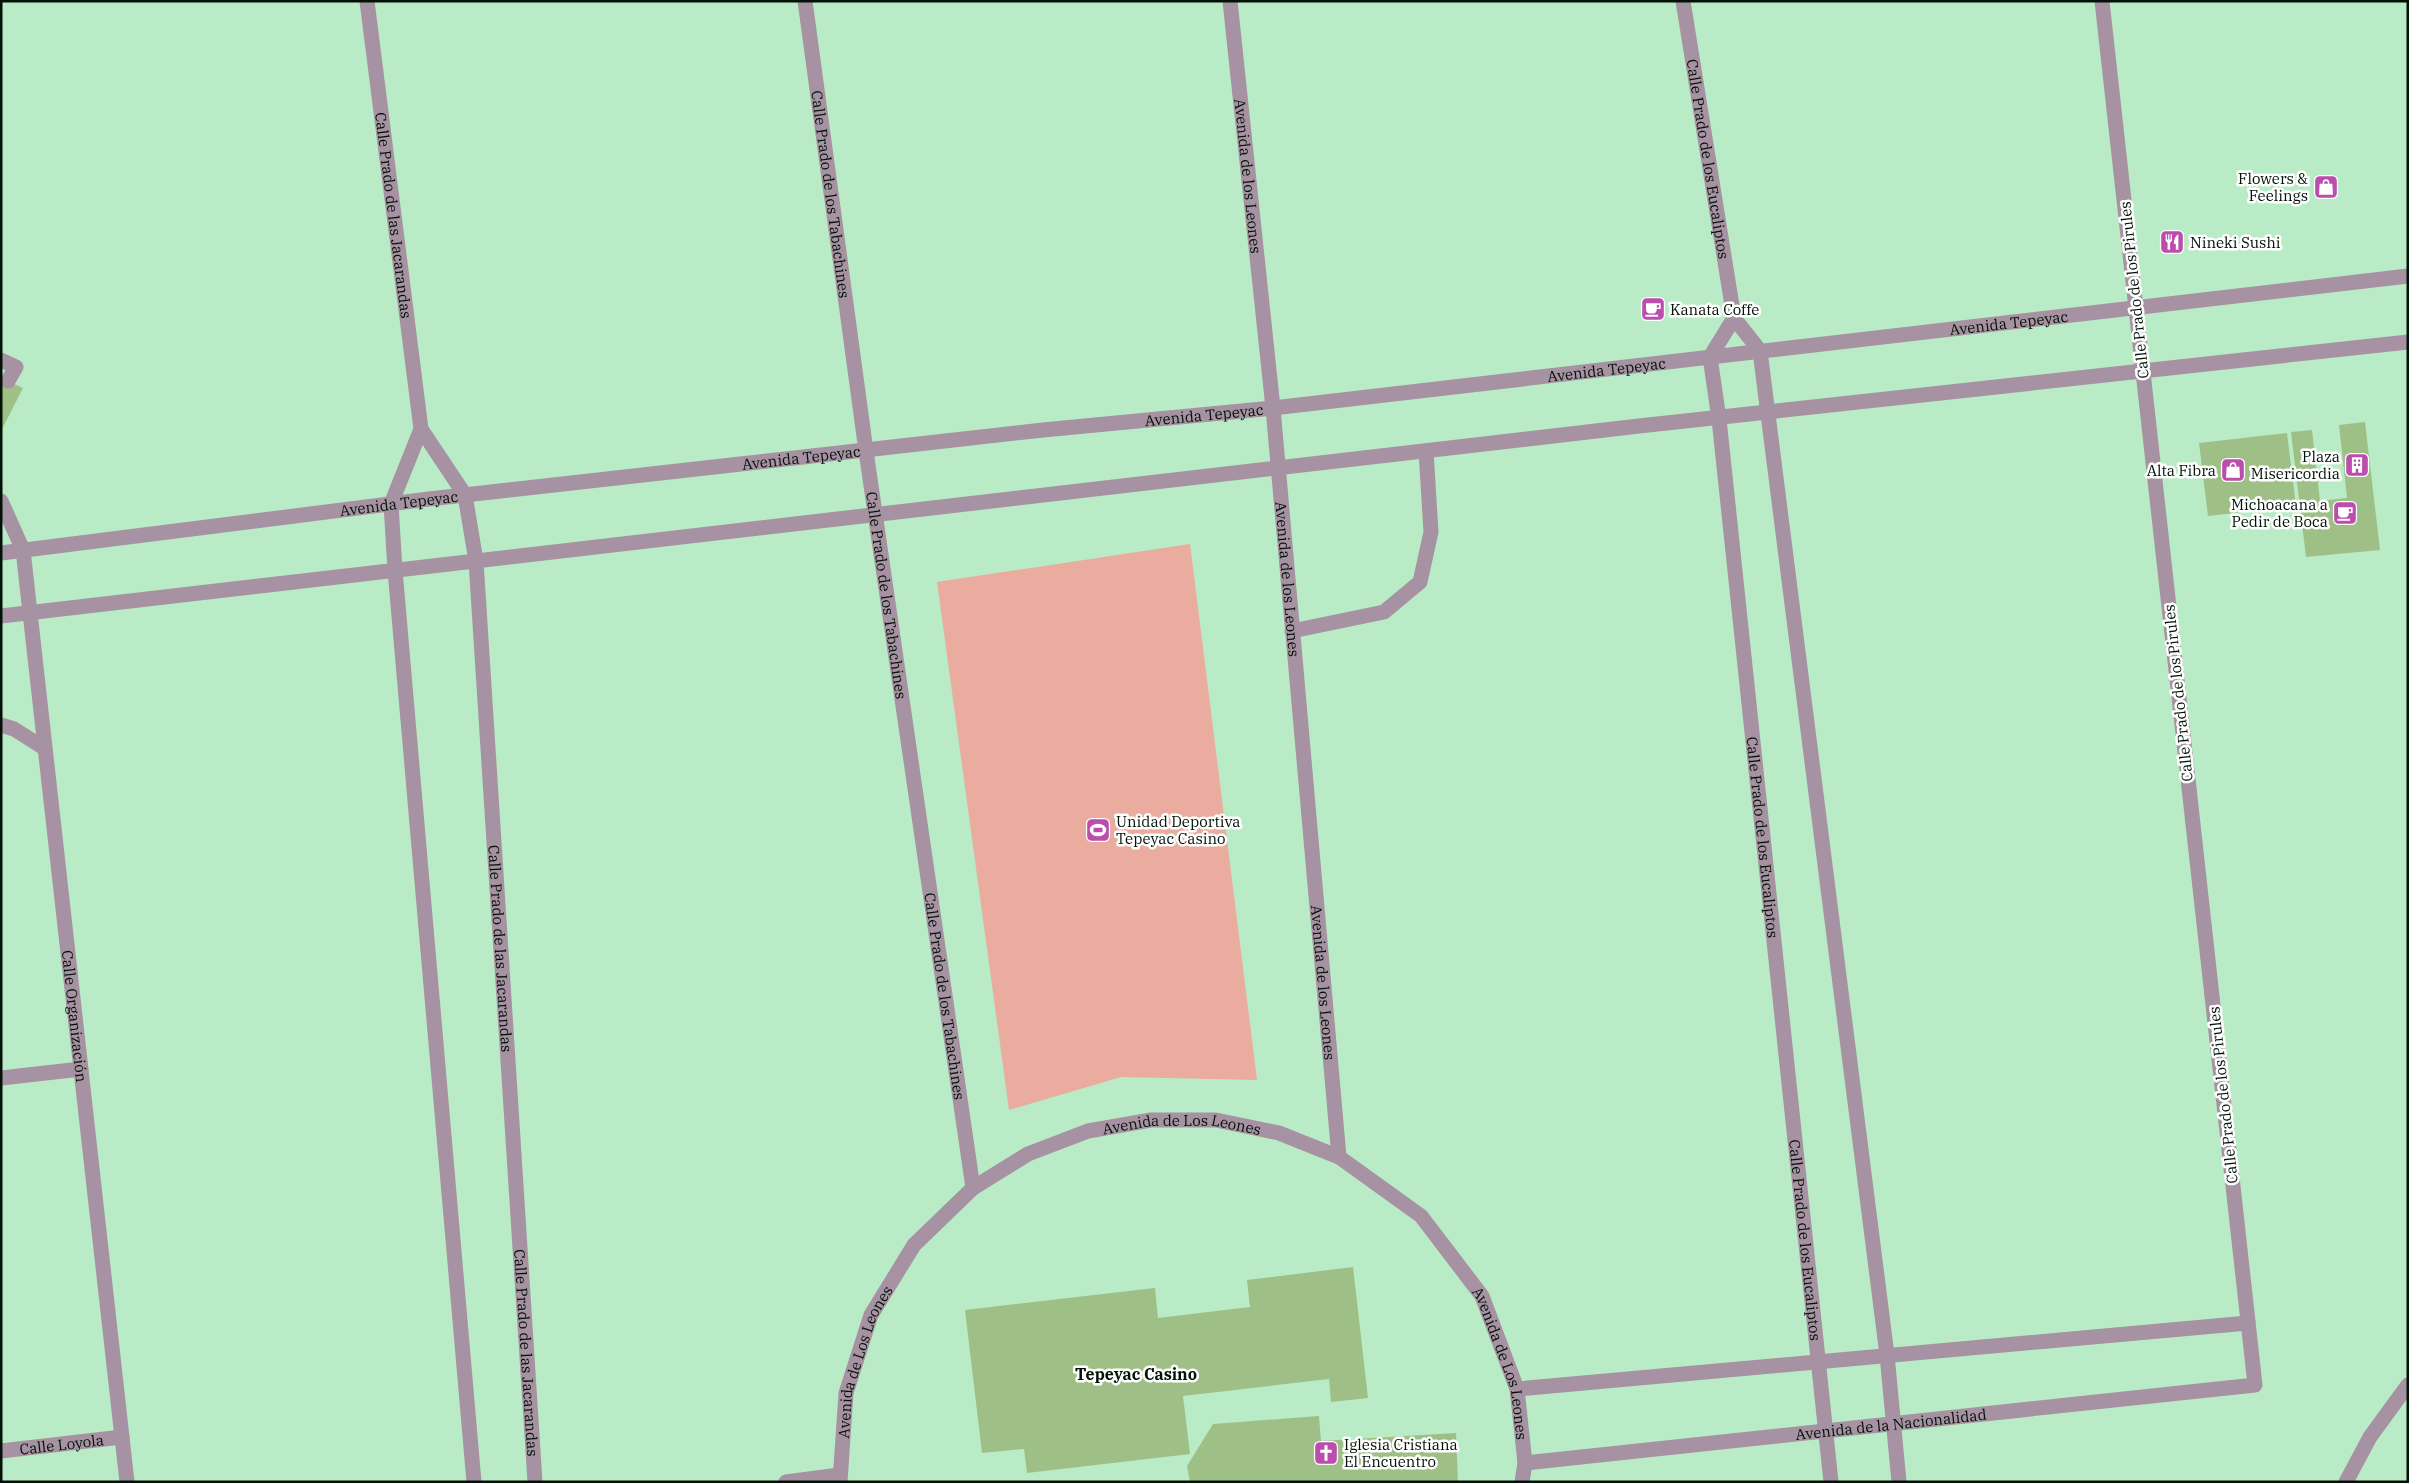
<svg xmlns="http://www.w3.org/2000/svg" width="2409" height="1483" font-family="'IBM Plex Serif',serif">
<rect width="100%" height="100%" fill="#baebc7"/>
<polygon fill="#e9ac9e" points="1190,544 1257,1080 1121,1077 1009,1110 937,582"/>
<g fill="#9ec087">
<polygon points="1,378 23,388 1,431"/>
<polygon points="2365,422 2380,550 2306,557 2291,432 2312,430 2320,501 2347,498 2339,425"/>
<polygon points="2287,433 2296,506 2208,516 2199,443"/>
<polygon points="1353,1267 1368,1398 1331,1402 1329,1379 1183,1396 1190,1454 1027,1473 1024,1449 982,1453 965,1310 1155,1288 1158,1318 1250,1307 1247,1280"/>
<polygon points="1319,1416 1321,1441 1456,1433 1458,1482 1190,1482 1187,1466 1213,1424"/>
</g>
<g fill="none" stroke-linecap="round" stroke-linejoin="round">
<g stroke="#a692a2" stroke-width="15">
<polyline points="1,360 16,367 8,381"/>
<polyline points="1,501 23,550"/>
<polyline points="1292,631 1384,612 1420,582 1431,532 1426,451"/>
</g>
<g stroke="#a692a2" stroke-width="15">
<path id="s1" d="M 367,1 L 421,429 L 465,495 L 476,561 L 535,1482"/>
<path id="s2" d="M 805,1 L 866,451 L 973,1188"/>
<path id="s3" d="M 1230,1 L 1273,408 L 1339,1157"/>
<path id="s4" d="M 1683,1 L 1734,318 L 1760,351 L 1887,1355 L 1899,1482"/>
<path id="s5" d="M 1734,318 L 1710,357 L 1719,419 L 1831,1482"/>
<polyline points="421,429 391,504 395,570 474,1482"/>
<path id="s6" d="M 23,550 L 127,1482"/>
<polyline points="1,725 14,729 44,748"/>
<polyline points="1,1078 81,1069"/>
<polyline points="1517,1389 2248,1323"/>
<path id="s7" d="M 1,1451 L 122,1437"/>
<path id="s8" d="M 1525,1463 L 2255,1385 L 2102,1"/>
<polyline points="786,1482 839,1475"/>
<path id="s9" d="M 840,1482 L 846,1393 L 871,1315 L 914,1245 L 973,1188 L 1028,1154 L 1088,1131 L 1151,1120 L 1216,1120 L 1279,1133 L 1339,1157 L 1421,1216 L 1482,1296 L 1517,1389 L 1525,1463 L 1522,1482"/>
<polyline points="2346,1482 2370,1437 2408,1385"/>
</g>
<g stroke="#a692a2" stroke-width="15">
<path id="s10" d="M 1,553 L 429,499 L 1043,430 L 1273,408 L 2408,276"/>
<polyline points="1,616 1639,426 2408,342"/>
</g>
</g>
<defs>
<symbol id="shop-square" viewBox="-11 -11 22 22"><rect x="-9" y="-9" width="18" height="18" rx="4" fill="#bb4dac" stroke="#fefefe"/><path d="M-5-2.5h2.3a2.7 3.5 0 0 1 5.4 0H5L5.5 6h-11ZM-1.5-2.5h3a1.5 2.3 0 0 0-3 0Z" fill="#fff"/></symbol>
<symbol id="restaurant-square" viewBox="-11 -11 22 22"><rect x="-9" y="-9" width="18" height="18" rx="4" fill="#bb4dac" stroke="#fefefe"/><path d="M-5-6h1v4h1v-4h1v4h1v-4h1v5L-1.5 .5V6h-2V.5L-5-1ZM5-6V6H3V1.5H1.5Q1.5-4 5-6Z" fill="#fff"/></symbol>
<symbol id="cafe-square" viewBox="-11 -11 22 22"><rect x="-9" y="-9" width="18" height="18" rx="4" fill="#bb4dac" stroke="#fefefe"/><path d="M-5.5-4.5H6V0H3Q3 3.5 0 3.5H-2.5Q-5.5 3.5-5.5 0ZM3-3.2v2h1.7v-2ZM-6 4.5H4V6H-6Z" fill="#fff"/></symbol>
<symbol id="building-square" viewBox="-11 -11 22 22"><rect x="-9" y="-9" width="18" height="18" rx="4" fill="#bb4dac" stroke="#fefefe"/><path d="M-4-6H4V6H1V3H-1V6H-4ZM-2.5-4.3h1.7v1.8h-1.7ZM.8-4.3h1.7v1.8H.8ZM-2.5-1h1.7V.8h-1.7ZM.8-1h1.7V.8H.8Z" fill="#fff"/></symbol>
<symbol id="stadium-square" viewBox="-11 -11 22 22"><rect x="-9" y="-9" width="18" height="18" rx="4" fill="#bb4dac" stroke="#fefefe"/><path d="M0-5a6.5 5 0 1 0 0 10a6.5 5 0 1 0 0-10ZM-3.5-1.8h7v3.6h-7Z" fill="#fff"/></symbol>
<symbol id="church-square" viewBox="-11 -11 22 22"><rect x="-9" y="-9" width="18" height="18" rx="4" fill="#bb4dac" stroke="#fefefe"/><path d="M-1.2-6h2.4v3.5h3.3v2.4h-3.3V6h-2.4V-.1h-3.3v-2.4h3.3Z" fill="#fff"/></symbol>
</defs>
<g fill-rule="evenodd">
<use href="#shop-square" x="2312" y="173" width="28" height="28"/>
<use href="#restaurant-square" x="2158" y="228" width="28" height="28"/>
<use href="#cafe-square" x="1639" y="295" width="28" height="28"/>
<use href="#building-square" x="2343" y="451" width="28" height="28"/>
<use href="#shop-square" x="2219" y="456" width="28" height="28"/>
<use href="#cafe-square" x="2331" y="499" width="28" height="28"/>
<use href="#stadium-square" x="1084" y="816" width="28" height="28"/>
<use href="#church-square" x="1312" y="1439" width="28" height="28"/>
</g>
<g text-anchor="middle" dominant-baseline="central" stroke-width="5" stroke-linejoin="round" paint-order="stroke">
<g font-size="15" fill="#021106" stroke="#fefefe">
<text stroke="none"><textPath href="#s4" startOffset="160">Calle Prado de los Eucaliptos</textPath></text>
<text stroke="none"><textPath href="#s3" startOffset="176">Avenida de los Leones</textPath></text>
<text stroke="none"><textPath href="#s2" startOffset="195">Calle Prado de los Tabachines</textPath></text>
<text stroke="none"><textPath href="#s1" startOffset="216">Calle Prado de las Jacarandas</textPath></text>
<text transform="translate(2134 290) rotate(-96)">Calle Prado de los Pirules</text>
<text stroke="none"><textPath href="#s10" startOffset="2021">Avenida Tepeyac</textPath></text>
<text stroke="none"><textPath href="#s10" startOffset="1616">Avenida Tepeyac</textPath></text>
<text stroke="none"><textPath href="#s10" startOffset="1211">Avenida Tepeyac</textPath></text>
<text stroke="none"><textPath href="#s10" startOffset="806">Avenida Tepeyac</textPath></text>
<text stroke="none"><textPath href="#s10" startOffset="401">Avenida Tepeyac</textPath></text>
<text stroke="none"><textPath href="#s3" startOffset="581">Avenida de los Leones</textPath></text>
<text stroke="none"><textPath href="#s2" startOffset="600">Calle Prado de los Tabachines</textPath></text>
<text transform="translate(2178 693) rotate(-96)">Calle Prado de los Pirules</text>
<text stroke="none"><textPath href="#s5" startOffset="529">Calle Prado de los Eucaliptos</textPath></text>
<text stroke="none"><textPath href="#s1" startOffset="966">Calle Prado de las Jacarandas</textPath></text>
<text stroke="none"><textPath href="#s3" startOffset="986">Avenida de los Leones</textPath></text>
<text stroke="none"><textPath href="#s2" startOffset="1005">Calle Prado de los Tabachines</textPath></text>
<text stroke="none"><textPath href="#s6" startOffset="469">Calle Organización</textPath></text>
<text transform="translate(2223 1095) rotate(-96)">Calle Prado de los Pirules</text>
<text stroke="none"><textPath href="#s9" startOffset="559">Avenida de Los Leones</textPath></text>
<text stroke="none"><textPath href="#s5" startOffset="934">Calle Prado de los Eucaliptos</textPath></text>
<text stroke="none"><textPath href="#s1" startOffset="1371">Calle Prado de las Jacarandas</textPath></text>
<text stroke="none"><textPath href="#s9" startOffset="124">Avenida de Los Leones</textPath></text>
<text stroke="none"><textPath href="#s9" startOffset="994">Avenida de Los Leones</textPath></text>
<text stroke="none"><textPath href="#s8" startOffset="368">Avenida de la Nacionalidad</textPath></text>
<text stroke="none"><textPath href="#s7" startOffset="61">Calle Loyola</textPath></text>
</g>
<g font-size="15" fill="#021106" stroke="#fefefe" text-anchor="end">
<text x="2308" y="178">Flowers &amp;<tspan x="2308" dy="17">Feelings</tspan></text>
<text x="2190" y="242" text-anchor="start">Nineki Sushi</text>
<text x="1670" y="309" text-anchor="start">Kanata Coffe</text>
<text x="2340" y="456">Plaza<tspan x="2340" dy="17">Misericordia</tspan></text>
<text x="2216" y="470">Alta Fibra</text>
<text x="2328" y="504">Michoacana a<tspan x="2328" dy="17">Pedir de Boca</tspan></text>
<text x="1116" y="821" text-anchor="start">Unidad Deportiva<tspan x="1116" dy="17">Tepeyac Casino</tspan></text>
<text x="1344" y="1444" text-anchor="start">Iglesia Cristiana<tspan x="1344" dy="17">El Encuentro</tspan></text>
</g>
<g font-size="16" font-weight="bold" fill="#021106" stroke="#fefefe">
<text x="1136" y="1374">Tepeyac Casino</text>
</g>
</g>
<rect width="2409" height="1483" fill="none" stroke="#021106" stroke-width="5"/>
</svg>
